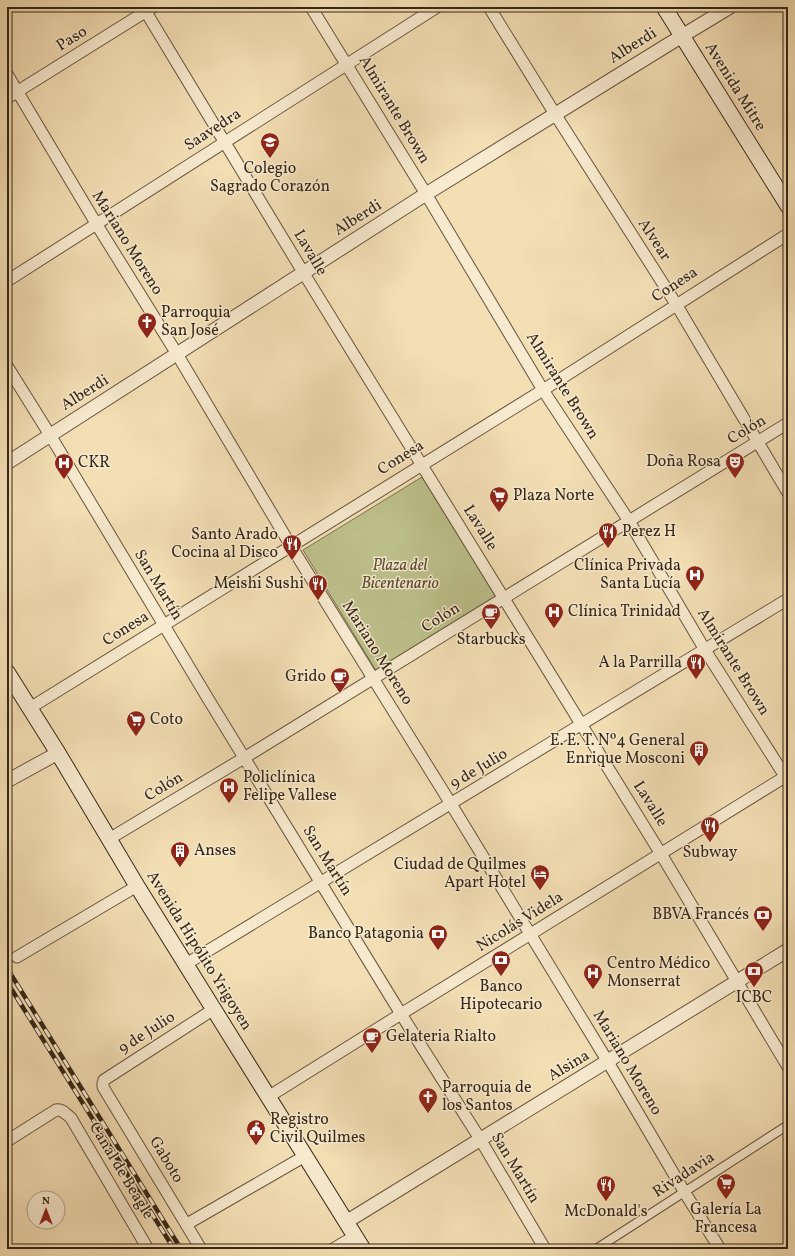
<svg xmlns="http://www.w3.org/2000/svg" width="795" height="1256" font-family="Vollkorn,serif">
<rect width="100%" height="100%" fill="#f4dfb5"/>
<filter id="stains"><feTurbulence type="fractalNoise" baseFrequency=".005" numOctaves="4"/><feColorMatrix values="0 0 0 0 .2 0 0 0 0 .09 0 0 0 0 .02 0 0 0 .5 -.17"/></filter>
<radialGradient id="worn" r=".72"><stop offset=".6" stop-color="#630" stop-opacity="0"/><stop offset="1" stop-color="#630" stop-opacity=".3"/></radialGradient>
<polygon fill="#bdc18c" stroke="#7a7451" points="422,477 498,600 378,674 303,550"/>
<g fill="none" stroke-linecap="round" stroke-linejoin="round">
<defs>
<polyline id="pedestrian" points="596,1249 788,1125"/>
<g id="minor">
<polyline points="143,7 303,272 661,854 788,1067"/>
<polyline points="311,7 426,194 543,390 629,521 705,650 788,781"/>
<polyline points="489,7 555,114 676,304 788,493"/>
<polyline points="7,74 97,225 177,354 291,546 451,804 608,1062 685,1193 720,1249"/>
<polyline points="7,98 153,7"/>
<polyline points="7,281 437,7"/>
<polyline points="7,366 50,435 207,697 401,1014 480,1139 545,1249"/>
<polyline points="30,708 543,390 788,234"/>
<polyline points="109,839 244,758 788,423"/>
<polyline points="17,957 137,886"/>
<polyline points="186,964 788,599"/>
<polyline points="268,1097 401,1014 788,775"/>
<path d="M 7,1141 L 56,1110 C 63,1109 66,1114 71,1118 L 148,1249"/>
<polyline points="187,1224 305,1156"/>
<polyline points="201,1249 103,1087 103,1083 104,1080 214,1009"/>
<polyline points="333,1249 355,1236"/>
</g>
<g id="tertiary">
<polyline points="7,463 426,194 682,36 730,7"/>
<polyline points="7,781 58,753"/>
<polyline points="346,1222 788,950"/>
</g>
<g id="secondary">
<polyline points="664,7 788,206"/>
<polyline points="7,672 58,753 137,886 363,1249"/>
</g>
</defs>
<use href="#pedestrian" stroke="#66543e" stroke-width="10"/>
<use href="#minor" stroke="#66543e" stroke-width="13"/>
<use href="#tertiary" stroke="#66543e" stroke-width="15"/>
<use href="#secondary" stroke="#362616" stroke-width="17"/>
<use href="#pedestrian" stroke="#f8eacf" stroke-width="8"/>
<use href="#minor" stroke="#f8eacf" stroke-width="11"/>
<use href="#tertiary" stroke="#f8eacf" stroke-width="13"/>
<use href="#secondary" stroke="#f8eacf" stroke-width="15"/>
<defs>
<g id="rail">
<polyline points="7,968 181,1249"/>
<polyline points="7,982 174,1249"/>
</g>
</defs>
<use href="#rail" stroke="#362616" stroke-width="4.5"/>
<use href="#rail" stroke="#f8eacf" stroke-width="3" stroke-dasharray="9" stroke-linecap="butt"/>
</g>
<defs>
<symbol id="school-pin" viewBox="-11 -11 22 30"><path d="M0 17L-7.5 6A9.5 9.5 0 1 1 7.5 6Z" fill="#8f2418" stroke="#f8eacf"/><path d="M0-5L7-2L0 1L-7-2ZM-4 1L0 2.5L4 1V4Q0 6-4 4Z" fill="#fff"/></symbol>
<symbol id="church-pin" viewBox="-11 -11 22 30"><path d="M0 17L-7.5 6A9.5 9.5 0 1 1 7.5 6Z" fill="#8f2418" stroke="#f8eacf"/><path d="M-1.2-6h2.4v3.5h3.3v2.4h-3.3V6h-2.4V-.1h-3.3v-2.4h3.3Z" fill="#fff"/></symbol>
<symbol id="theatre-pin" viewBox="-11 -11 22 30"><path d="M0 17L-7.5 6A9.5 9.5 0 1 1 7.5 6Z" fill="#8f2418" stroke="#f8eacf"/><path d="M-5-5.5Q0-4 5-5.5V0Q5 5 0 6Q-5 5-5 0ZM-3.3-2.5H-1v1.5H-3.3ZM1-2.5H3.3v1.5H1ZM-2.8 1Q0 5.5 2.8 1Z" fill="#fff"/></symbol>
<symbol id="hospital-pin" viewBox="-11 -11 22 30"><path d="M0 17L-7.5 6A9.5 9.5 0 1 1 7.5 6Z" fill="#8f2418" stroke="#f8eacf"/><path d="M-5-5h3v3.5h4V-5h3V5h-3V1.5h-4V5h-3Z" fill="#fff"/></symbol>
<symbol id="supermarket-pin" viewBox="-11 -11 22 30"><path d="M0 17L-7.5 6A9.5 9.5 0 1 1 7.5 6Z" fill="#8f2418" stroke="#f8eacf"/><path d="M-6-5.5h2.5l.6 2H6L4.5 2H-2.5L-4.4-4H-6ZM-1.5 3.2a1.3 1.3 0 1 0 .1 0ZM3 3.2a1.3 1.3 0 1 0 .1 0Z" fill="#fff"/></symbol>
<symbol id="restaurant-pin" viewBox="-11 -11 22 30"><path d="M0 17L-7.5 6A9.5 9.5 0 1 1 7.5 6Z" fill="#8f2418" stroke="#f8eacf"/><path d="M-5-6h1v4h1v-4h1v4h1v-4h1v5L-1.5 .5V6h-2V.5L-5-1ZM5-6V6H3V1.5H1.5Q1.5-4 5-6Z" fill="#fff"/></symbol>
<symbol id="cafe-pin" viewBox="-11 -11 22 30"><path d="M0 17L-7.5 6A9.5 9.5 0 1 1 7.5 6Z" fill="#8f2418" stroke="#f8eacf"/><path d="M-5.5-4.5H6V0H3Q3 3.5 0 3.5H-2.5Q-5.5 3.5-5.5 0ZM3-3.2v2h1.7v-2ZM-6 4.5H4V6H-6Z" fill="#fff"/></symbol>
<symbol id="building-pin" viewBox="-11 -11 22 30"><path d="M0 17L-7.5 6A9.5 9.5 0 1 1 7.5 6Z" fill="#8f2418" stroke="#f8eacf"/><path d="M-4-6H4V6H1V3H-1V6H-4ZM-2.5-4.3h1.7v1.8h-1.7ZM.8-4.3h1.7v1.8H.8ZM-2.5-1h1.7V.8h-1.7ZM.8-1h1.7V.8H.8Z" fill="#fff"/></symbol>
<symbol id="hotel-pin" viewBox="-11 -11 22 30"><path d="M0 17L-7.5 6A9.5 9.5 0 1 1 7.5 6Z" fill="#8f2418" stroke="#f8eacf"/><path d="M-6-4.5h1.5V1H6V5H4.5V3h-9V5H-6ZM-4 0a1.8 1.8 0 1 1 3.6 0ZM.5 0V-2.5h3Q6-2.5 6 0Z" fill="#fff"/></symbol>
<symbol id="bank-pin" viewBox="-11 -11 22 30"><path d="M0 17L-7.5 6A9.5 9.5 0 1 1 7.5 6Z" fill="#8f2418" stroke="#f8eacf"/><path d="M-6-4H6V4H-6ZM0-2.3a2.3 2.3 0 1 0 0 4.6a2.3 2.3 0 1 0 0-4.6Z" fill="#fff"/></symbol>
<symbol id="civic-pin" viewBox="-11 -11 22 30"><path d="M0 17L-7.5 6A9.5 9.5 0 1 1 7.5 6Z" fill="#8f2418" stroke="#f8eacf"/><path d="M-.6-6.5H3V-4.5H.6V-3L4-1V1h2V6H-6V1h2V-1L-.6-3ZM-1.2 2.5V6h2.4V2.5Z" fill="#fff"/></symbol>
</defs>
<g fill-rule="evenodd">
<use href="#school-pin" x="259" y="131" width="22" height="30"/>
<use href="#church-pin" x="136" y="311" width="22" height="30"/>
<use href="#theatre-pin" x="724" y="451" width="22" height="30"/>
<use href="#hospital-pin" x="53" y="452" width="22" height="30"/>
<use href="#supermarket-pin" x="488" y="485" width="22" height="30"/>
<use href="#restaurant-pin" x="597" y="521" width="22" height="30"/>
<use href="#restaurant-pin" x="281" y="533" width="22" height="30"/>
<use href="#hospital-pin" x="684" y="564" width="22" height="30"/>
<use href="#restaurant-pin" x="307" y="573" width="22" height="30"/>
<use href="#hospital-pin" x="543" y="601" width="22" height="30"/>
<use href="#cafe-pin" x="480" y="602" width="22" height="30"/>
<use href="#restaurant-pin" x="685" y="652" width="22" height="30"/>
<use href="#cafe-pin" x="329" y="666" width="22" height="30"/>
<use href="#supermarket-pin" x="125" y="709" width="22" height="30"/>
<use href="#building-pin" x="688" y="739" width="22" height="30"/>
<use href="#hospital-pin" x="218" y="776" width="22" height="30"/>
<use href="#restaurant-pin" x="699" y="815" width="22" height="30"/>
<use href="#building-pin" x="169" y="840" width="22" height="30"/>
<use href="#hotel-pin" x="529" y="863" width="22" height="30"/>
<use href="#bank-pin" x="752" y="904" width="22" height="30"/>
<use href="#bank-pin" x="427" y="923" width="22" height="30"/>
<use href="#bank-pin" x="490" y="949" width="22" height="30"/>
<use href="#bank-pin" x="743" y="960" width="22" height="30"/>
<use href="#hospital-pin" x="582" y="962" width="22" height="30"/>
<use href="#cafe-pin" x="361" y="1026" width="22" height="30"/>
<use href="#church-pin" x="417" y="1086" width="22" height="30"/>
<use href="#civic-pin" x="245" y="1118" width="22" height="30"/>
<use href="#supermarket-pin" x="715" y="1172" width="22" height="30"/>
<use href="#restaurant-pin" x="595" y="1174" width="22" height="30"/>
</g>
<g text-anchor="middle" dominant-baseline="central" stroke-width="3" stroke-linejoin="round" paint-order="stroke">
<g font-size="16" fill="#362616" stroke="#f8eacf">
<text transform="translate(72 39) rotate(-32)">Paso</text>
<text transform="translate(633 46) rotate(-32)">Alberdi</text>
<text transform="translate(735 87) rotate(58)">Avenida Mitre</text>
<text transform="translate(394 110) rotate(59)">Almirante Brown</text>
<text transform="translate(213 130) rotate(-33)">Saavedra</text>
<text transform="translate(358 218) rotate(-32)">Alberdi</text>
<text transform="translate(654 240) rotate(57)">Alvear</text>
<text transform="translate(127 243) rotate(58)">Mariano Moreno</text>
<text transform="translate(310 253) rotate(59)">Lavalle</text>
<text transform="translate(675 285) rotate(-33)">Conesa</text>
<text transform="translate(562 386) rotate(58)">Almirante Brown</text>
<text transform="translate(85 393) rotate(-32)">Alberdi</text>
<text transform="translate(747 430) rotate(-31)">Colón</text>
<text transform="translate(401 458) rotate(-32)">Conesa</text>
<text transform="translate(480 528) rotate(58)">Lavalle</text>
<text transform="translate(158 585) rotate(59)">San Martín</text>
<text transform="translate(441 618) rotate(-32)">Colón</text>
<text transform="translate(126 629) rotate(-32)">Conesa</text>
<text transform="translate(377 653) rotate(58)">Mariano Moreno</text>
<text transform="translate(733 662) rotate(58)">Almirante Brown</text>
<text transform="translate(479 769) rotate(-31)">9 de Julio</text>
<text transform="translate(164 787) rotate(-31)">Colón</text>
<text transform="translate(650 804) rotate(58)">Lavalle</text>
<text transform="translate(327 861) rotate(58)">San Martín</text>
<text transform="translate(520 922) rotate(-32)">Nicolás Videla</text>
<text transform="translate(199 951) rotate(58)">Avenida Hipólito Yrigoyen</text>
<text transform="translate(147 1033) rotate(-33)">9 de Julio</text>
<text transform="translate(627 1063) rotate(59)">Mariano Moreno</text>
<text transform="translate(569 1066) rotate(-31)">Alsina</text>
<text transform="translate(166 1160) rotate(59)">Gaboto</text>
<text transform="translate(515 1168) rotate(59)">San Martín</text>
<text transform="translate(121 1171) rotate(59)">Canal de Beagle</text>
<text transform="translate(684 1175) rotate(-33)">Rivadavia</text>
</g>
<g font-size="16" fill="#362616" stroke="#f8eacf" text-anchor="start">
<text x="270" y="169" text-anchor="middle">Colegio<tspan x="270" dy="18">Sagrado Corazón</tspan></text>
<text x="161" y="313">Parroquia<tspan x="161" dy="18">San José</tspan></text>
<text x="721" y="462" text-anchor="end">Doña Rosa</text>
<text x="78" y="463">CKR</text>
<text x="513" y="496">Plaza Norte</text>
<text x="622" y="532">Perez H</text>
<text x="278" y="535" text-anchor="end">Santo Arado<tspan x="278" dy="18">Cocina al Disco</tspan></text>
<text x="681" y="566" text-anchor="end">Clínica Privada<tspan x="681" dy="18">Santa Lucía</tspan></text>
<text x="304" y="584" text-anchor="end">Meishi Sushi</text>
<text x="568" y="612">Clínica Trinidad</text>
<text x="491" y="640" text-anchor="middle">Starbucks</text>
<text x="682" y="663" text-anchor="end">A la Parrilla</text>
<text x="326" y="677" text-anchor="end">Grido</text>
<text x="150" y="720">Coto</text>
<text x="685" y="741" text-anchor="end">E. E. T. Nº4 General<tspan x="685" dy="18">Enrique Mosconi</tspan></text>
<text x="243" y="778">Policlínica<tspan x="243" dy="18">Felipe Vallese</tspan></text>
<text x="194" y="851">Anses</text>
<text x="710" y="853" text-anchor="middle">Subway</text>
<text x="526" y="865" text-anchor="end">Ciudad de Quilmes<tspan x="526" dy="18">Apart Hotel</tspan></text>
<text x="749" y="915" text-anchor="end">BBVA Francés</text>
<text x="424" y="934" text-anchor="end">Banco Patagonia</text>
<text x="607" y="964">Centro Médico<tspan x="607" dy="18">Monserrat</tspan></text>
<text x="501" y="987" text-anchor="middle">Banco<tspan x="501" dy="18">Hipotecario</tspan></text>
<text x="754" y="998" text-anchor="middle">ICBC</text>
<text x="386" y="1037">Gelateria Rialto</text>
<text x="442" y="1088">Parroquia de<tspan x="442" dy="18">los Santos</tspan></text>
<text x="270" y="1120">Registro<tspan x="270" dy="18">Civil Quilmes</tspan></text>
<text x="726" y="1210" text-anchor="middle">Galería La<tspan x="726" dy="18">Francesa</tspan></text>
<text x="606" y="1212" text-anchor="middle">McDonald's</text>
</g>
<g font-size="16" font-style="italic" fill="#584d34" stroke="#f8eacf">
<text x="400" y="566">Plaza del<tspan x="400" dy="18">Bicentenario</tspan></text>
</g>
</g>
<rect width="795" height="1256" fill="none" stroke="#f4dfb5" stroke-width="24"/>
<rect x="8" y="8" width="779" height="1240" fill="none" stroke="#362616" stroke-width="2"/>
<rect x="12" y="12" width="771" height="1232" fill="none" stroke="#362616"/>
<g transform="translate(46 1210)"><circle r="19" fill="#f8eacf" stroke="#aa9c85"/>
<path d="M0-3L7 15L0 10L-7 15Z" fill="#8f2418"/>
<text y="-6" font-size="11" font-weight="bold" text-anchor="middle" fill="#362616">N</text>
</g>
<rect width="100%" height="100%" filter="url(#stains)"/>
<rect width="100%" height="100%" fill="url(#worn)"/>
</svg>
